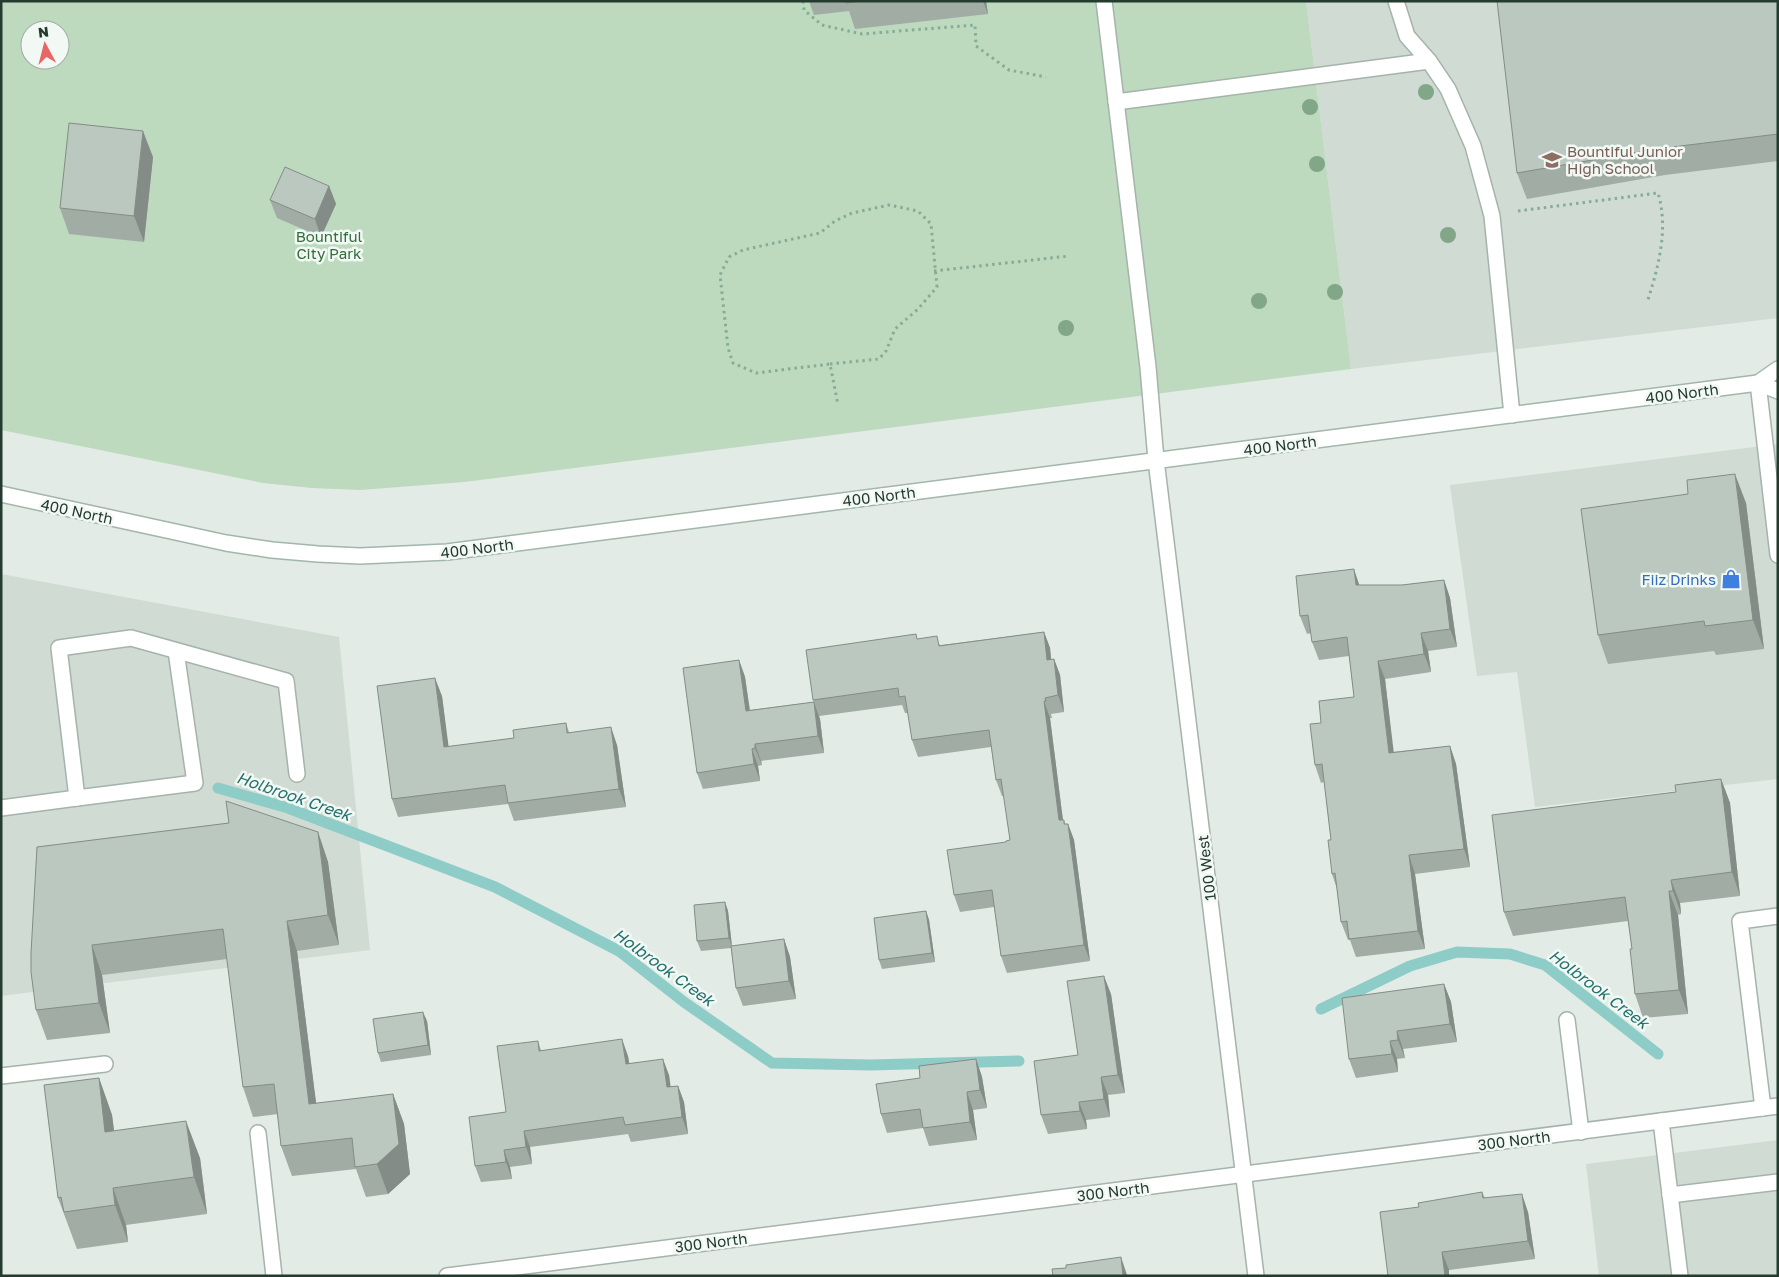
<svg xmlns="http://www.w3.org/2000/svg" width="1779" height="1277" font-family="'Golos Text',sans-serif">
<rect width="100%" height="100%" fill="#e2ebe5"/>
<g fill="#d0dbd4">
<polygon points="1306,1 1778,1 1778,318 1351,369"/>
<polygon points="1778,444 1778,779 1535,807 1517,672 1477,676 1450,485"/>
<polygon points="1,574 339,637 370,950 1,996"/>
<polygon points="1778,1140 1778,1276 1599,1276 1586,1164"/>
</g>
<path fill="#bddabe" fill-rule="evenodd" d="M 1,1 L 1306,1 L 1351,369 L 464,482 L 360,490 L 312,488 L 263,483 L 1,430 ZM 30,30 L 60,30 L 60,60 L 30,60 Z"/>
<g fill="none" stroke-linecap="round" stroke-linejoin="round">
<g stroke="#8eccc7" stroke-width="11">
<polyline points="218,788 288,808 495,887 619,951 684,1002 772,1063 871,1065 1019,1061"/>
<polyline points="1321,1009 1410,966 1457,952 1510,954 1545,965 1658,1054"/>
</g>
<defs>
<g id="service">
<polyline points="1104,1 1148,367 1156,460"/>
<polyline points="1396,1 1407,36 1429,61 1448,89 1473,146 1492,216 1512,415"/>
<polyline points="1116,102 1429,61"/>
<polyline points="1758,383 1778,555"/>
<polyline points="77,798 195,783 176,651"/>
<polyline points="1,808 77,798 59,648 131,638 286,681 297,774"/>
<polyline points="1567,1020 1581,1132"/>
<polyline points="1,1076 105,1064"/>
<polyline points="1763,1108 1740,921 1778,916"/>
<polyline points="1661,1121 1680,1276"/>
<polyline points="258,1133 274,1276"/>
<polyline points="1670,1195 1778,1182"/>
</g>
<polyline id="minor" points="447,1276 1778,1106"/>
<polyline id="tertiary" points="1156,460 1256,1276"/>
<g id="secondary">
<polyline points="1758,383 1778,391"/>
<polyline points="1,494 226,543 272,550 318,554 360,556 447,552 1758,383 1778,369"/>
</g>
</defs>
<use href="#service" stroke="#a5b3ab" stroke-width="18"/>
<use href="#minor" stroke="#a5b3ab" stroke-width="18"/>
<use href="#tertiary" stroke="#a5b3ab" stroke-width="18"/>
<use href="#secondary" stroke="#a2b6aa" stroke-width="18"/>
<g stroke="#85ac97" stroke-width="3" stroke-dasharray="2.5 4" stroke-linecap="butt">
<polyline points="803,1 804,10 822,25 862,34 975,25 976,46 1009,70 1046,77"/>
<path d="M 1518,211 L 1658,193 C 1669,230 1658,268 1647,303"/>
<polyline points="934,271 1069,256"/>
<polyline points="830,364 879,359 886,351 895,329 918,309 937,287 931,224 918,211 889,205 852,213 835,221 820,233 743,250 729,257 720,275 728,348 733,363 756,373 830,364 838,405"/>
</g>
<use href="#service" stroke="#fff" stroke-width="15"/>
<use href="#minor" stroke="#fff" stroke-width="15"/>
<use href="#tertiary" stroke="#fff" stroke-width="15"/>
<use href="#secondary" stroke="#fff" stroke-width="15"/>
</g>
<g fill="#81a688">
<circle cx="1426" cy="92" r="8"/>
<circle cx="1310" cy="107" r="8"/>
<circle cx="1317" cy="164" r="8"/>
<circle cx="1448" cy="235" r="8"/>
<circle cx="1335" cy="292" r="8"/>
<circle cx="1259" cy="301" r="8"/>
<circle cx="1066" cy="328" r="8"/>
</g>
<g fill="#a1aca5">
<polygon points="809,1 986,1 988,14 855,29 849,11 814,15"/>
<polygon points="1778,1 1778,161 1665,175 1527,199 1517,173"/>
<polygon points="153,157 144,242 69,234 60,208"/>
<polygon points="329,186 336,204 321,237 277,218 270,200"/>
<polygon points="1746,503 1764,649 1716,655 1714,651 1608,664 1598,635"/>
<polygon points="1444,580 1450,598 1457,647 1428,651 1431,672 1385,679 1393,752 1450,746 1456,764 1470,867 1415,874 1425,949 1356,957 1350,940 1348,940 1341,922 1337,889 1332,874 1331,840 1324,782 1321,783 1315,765 1321,723 1354,697 1349,656 1319,660 1312,642 1311,633 1307,634 1300,616 1360,585 1402,585"/>
<polygon points="1044,632 1050,648 1051,659 1054,659 1060,675 1064,712 1051,714 1052,718 1050,718 1063,820 1065,824 1068,824 1074,840 1090,961 1007,973 1001,956 994,907 960,912 954,895 1006,842 1010,840 1004,796 1002,796 996,780 991,747 918,757 912,740 908,713 905,713 902,705 819,716 813,700 918,639 941,645"/>
<polygon points="739,660 745,677 750,710 814,702 820,719 824,753 761,761 762,765 758,766 760,781 703,789 697,773"/>
<polygon points="442,696 448,747 514,738 566,723 569,732 617,745 626,807 514,821 508,804 398,817 392,799"/>
<polygon points="1721,779 1730,803 1740,896 1680,903 1681,914 1678,915 1688,1014 1643,1018 1635,994 1632,949 1628,921 1513,936 1504,912 1676,792"/>
<polygon points="318,832 328,862 339,945 297,951 316,1104 393,1094 404,1124 410,1174 388,1194 366,1197 356,1169 292,1176 281,1146 278,1114 253,1117 243,1087 227,959 102,975 110,1033 47,1040 36,1010 37,847"/>
<polygon points="725,902 728,911 732,946 784,939 790,957 796,999 743,1006 736,988 731,948 701,951 697,941"/>
<polygon points="926,911 929,920 935,962 882,969 879,960"/>
<polygon points="1444,984 1451,1002 1457,1042 1403,1049 1405,1058 1397,1059 1398,1072 1356,1078 1349,1059"/>
<polygon points="1111,994 1125,1093 1108,1095 1110,1117 1086,1120 1087,1129 1048,1134 1041,1115 1078,1055"/>
<polygon points="427,1021 431,1055 381,1062 378,1053"/>
<polygon points="538,1041 541,1050 628,1056 629,1063 669,1075 670,1086 678,1086 684,1102 688,1134 631,1142 628,1134 530,1147 532,1164 510,1167 512,1179 481,1182 475,1166 506,1112"/>
<polygon points="976,1059 982,1077 987,1108 973,1110 977,1140 929,1146 923,1128 887,1133 881,1114 920,1078"/>
<polygon points="99,1078 112,1115 114,1131 200,1158 207,1214 126,1225 128,1242 77,1249 58,1198"/>
<polygon points="1482,1192 1485,1198 1528,1212 1535,1259 1449,1270 1449,1276 1388,1276 1419,1207"/>
</g>
<g fill="#838c86">
<polygon points="983,1 986,1 988,14"/>
<polygon points="143,131 153,157 144,242 134,216"/>
<polygon points="329,186 336,204 321,237 315,219"/>
<polygon points="1735,474 1746,503 1764,649 1753,620"/>
<polygon points="1354,569 1360,587 1356,585"/>
<polygon points="1444,580 1450,598 1457,647 1450,629"/>
<polygon points="1044,632 1050,648 1053,677 1047,660"/>
<polygon points="1421,633 1428,651 1431,672 1424,654"/>
<polygon points="1054,659 1060,675 1064,712 1058,695"/>
<polygon points="739,660 745,677 752,728 746,711"/>
<polygon points="1378,661 1385,679 1396,771 1389,753"/>
<polygon points="435,678 442,696 451,765 444,747"/>
<polygon points="1044,701 1050,718 1065,837 1059,820"/>
<polygon points="814,702 820,719 824,753 818,736"/>
<polygon points="611,727 617,745 626,807 619,789"/>
<polygon points="755,744 761,761 762,765 755,748"/>
<polygon points="1450,746 1456,764 1470,867 1464,849"/>
<polygon points="752,749 758,766 760,781 754,764"/>
<polygon points="1721,779 1730,803 1740,896 1732,872"/>
<polygon points="1064,820 1069,835 1068,824 1074,840 1090,961 1084,945"/>
<polygon points="318,832 328,862 339,945 328,915"/>
<polygon points="1409,855 1415,874 1425,949 1418,931"/>
<polygon points="1671,880 1680,903 1681,914 1673,891"/>
<polygon points="1669,891 1678,915 1688,1014 1679,990"/>
<polygon points="725,902 728,911 732,947 729,938"/>
<polygon points="926,911 929,920 935,962 932,953"/>
<polygon points="287,921 297,951 320,1134 309,1104"/>
<polygon points="784,939 790,957 796,999 789,981"/>
<polygon points="92,945 102,975 110,1033 99,1003"/>
<polygon points="1104,976 1111,994 1125,1093 1118,1075"/>
<polygon points="1444,984 1451,1002 1457,1042 1450,1024"/>
<polygon points="423,1012 427,1021 431,1055 428,1045"/>
<polygon points="1397,1031 1403,1049 1405,1058 1398,1040"/>
<polygon points="622,1039 628,1056 632,1080 626,1064"/>
<polygon points="1390,1041 1397,1059 1398,1072 1392,1054"/>
<polygon points="663,1059 669,1075 673,1104 667,1087"/>
<polygon points="976,1059 982,1077 987,1108 980,1090"/>
<polygon points="1101,1077 1108,1095 1110,1117 1104,1099"/>
<polygon points="99,1078 112,1115 119,1169 105,1132"/>
<polygon points="678,1086 684,1102 688,1134 682,1117"/>
<polygon points="967,1092 973,1110 977,1140 970,1122"/>
<polygon points="393,1094 404,1124 410,1174 388,1194 377,1164"/>
<polygon points="1079,1102 1086,1120 1087,1129 1080,1111"/>
<polygon points="186,1121 200,1158 207,1214 194,1177"/>
<polygon points="524,1131 530,1147 532,1164 526,1147"/>
<polygon points="504,1150 510,1167 512,1179 506,1162"/>
<polygon points="113,1188 126,1225 128,1242 115,1205"/>
<polygon points="1522,1194 1528,1212 1535,1259 1528,1241"/>
<polygon points="1442,1252 1449,1270 1449,1276 1445,1276"/>
<polygon points="1121,1257 1127,1275 1127,1276 1123,1276"/>
</g>
<g fill="#bbc8c0" stroke="#838c86">
<polygon points="845,1 860,1 846,3"/>
<polygon points="1497,1 1778,1 1778,134 1656,149 1517,173"/>
<polygon points="69,123 143,131 134,216 60,208"/>
<polygon points="285,167 329,186 315,219 270,200"/>
<polygon points="1735,474 1753,620 1705,626 1704,621 1598,635 1581,509 1688,494 1687,480"/>
<polygon points="1354,569 1356,585 1402,585 1444,580 1450,629 1421,633 1424,654 1378,661 1389,753 1450,746 1464,849 1409,855 1418,931 1349,939 1347,921 1341,922 1335,873 1332,874 1328,840 1331,840 1322,764 1315,765 1310,724 1321,723 1319,701 1354,697 1347,637 1312,642 1308,615 1300,616 1296,576"/>
<polygon points="1044,632 1047,660 1054,659 1058,695 1045,698 1046,701 1044,701 1059,820 1064,820 1064,824 1068,824 1084,945 1001,956 992,890 954,895 947,850 1006,842 1006,841 1010,840 1001,779 996,780 989,730 912,740 905,696 899,697 898,688 813,700 806,650 916,634 917,639 937,636 939,646"/>
<polygon points="739,660 746,711 814,702 818,736 755,744 755,748 752,749 754,764 697,773 683,668"/>
<polygon points="435,678 444,747 514,738 513,730 566,723 567,733 611,727 619,789 508,803 505,785 392,799 377,686"/>
<polygon points="1721,779 1732,872 1671,880 1673,891 1669,891 1679,990 1635,994 1630,949 1632,949 1625,897 1504,912 1492,815 1676,792 1675,785"/>
<polygon points="226,801 318,832 328,915 287,921 309,1104 393,1094 399,1144 377,1164 355,1167 352,1138 281,1146 274,1084 243,1087 223,929 92,945 99,1003 36,1010 31,972 31,953 37,847 229,823"/>
<polygon points="725,902 729,938 697,941 694,905"/>
<polygon points="926,911 932,953 879,960 874,918"/>
<polygon points="784,939 789,981 736,988 731,946"/>
<polygon points="1104,976 1118,1075 1101,1077 1104,1099 1079,1102 1080,1111 1041,1115 1034,1061 1078,1055 1067,981"/>
<polygon points="1444,984 1450,1024 1397,1031 1398,1040 1390,1041 1392,1054 1349,1059 1342,998"/>
<polygon points="423,1012 428,1045 378,1053 373,1019"/>
<polygon points="622,1039 626,1064 663,1059 667,1087 678,1086 682,1117 625,1125 623,1117 524,1131 526,1147 504,1150 506,1162 475,1166 469,1117 506,1112 497,1046 538,1041 539,1051"/>
<polygon points="976,1059 980,1090 967,1092 970,1122 923,1128 920,1109 881,1114 876,1084 920,1078 919,1066"/>
<polygon points="99,1078 105,1132 186,1121 194,1177 113,1188 115,1205 64,1212 61,1197 58,1198 44,1085"/>
<polygon points="1482,1192 1483,1198 1522,1194 1528,1241 1442,1252 1445,1276 1388,1276 1380,1212 1419,1207 1418,1203"/>
<polygon points="1121,1257 1123,1276 1053,1276 1052,1269 1066,1268 1066,1265"/>
</g>
<defs>
<symbol id="school-bare" viewBox="-9 -9 18 18"><path d="M0-5L7-2L0 1L-7-2ZM-4 1L0 2.5L4 1V4Q0 6-4 4Z" fill="#8d6e63" stroke="#f2f8f4" stroke-width="2.5" paint-order="stroke"/></symbol>
<symbol id="shop-bare" viewBox="-9 -9 18 18"><path d="M-5-2.5h2.3a2.7 3.5 0 0 1 5.4 0H5L5.5 6h-11ZM-1.5-2.5h3a1.5 2.3 0 0 0-3 0Z" fill="#3f7fe0" stroke="#f2f8f4" stroke-width="2.5" paint-order="stroke"/></symbol>
</defs>
<g fill-rule="evenodd">
<use href="#school-bare" x="1538" y="146" width="28" height="28"/>
<use href="#shop-bare" x="1717" y="565" width="28" height="28"/>
</g>
<g text-anchor="middle" dominant-baseline="central" stroke-width="5" stroke-linejoin="round" paint-order="stroke">
<g font-size="15" fill="#785e54" stroke="#f2f8f4" text-anchor="start">
<text x="1567" y="151">Bountiful Junior<tspan x="1567" dy="17">High School</tspan></text>
</g>
<g font-size="15" fill="#316e3b" stroke="#f2f8f4">
<text x="329" y="236">Bountiful<tspan x="329" dy="17">City Park</tspan></text>
</g>
<g font-size="15" fill="#243b2f" stroke="#f2f8f4">
<text transform="translate(1682 393) rotate(-7)">400 North</text>
<text transform="translate(1280 445) rotate(-7)">400 North</text>
<text transform="translate(879 496) rotate(-7)">400 North</text>
<text transform="translate(77 511) rotate(12)">400 North</text>
<text transform="translate(477 548) rotate(-7)">400 North</text>
<text transform="translate(1206 868) rotate(-97)">100 West</text>
<text transform="translate(1514 1140) rotate(-7)">300 North</text>
<text transform="translate(1113 1191) rotate(-7)">300 North</text>
<text transform="translate(711 1242) rotate(-7)">300 North</text>
</g>
<g font-size="15" fill="#366cbe" stroke="#f2f8f4" text-anchor="end">
<text x="1716" y="579">Fiiz Drinks</text>
</g>
<g font-size="16" font-style="italic" fill="#23716d" stroke="#f2f8f4">
<text transform="translate(294 796) rotate(19)">Holbrook Creek</text>
<text transform="translate(664 967) rotate(36)">Holbrook Creek</text>
<text transform="translate(1599 989) rotate(37)">Holbrook Creek</text>
</g>
</g>
<rect width="1779" height="1277" fill="none" stroke="#243b2f" stroke-width="5"/>
<g transform="translate(45 45) rotate(353)"><circle r="24" fill="#f2f8f4" stroke="#a0aca5"/>
<path d="M0-4L9 19L0 12L-9 19Z" fill="#e66765"/>
<text y="-8" font-size="14" font-weight="bold" text-anchor="middle" fill="#243b2f">N</text>
</g>
</svg>
